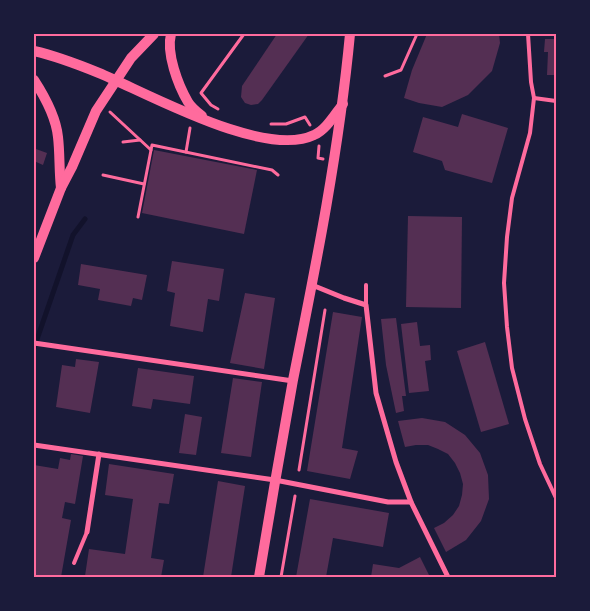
<svg xmlns="http://www.w3.org/2000/svg" width="590" height="611" font-family="Ubuntu,sans-serif">
<rect width="100%" height="100%" fill="#1b1b3a"/>
<g fill="none" stroke-linecap="round" stroke-linejoin="round">
<polyline stroke="#12122b" stroke-width="5" points="34,348 73,235 85,219"/>
</g>
<g fill="#542f53">
<polygon points="277,34 309,34 262,100 258,104 251,105 245,103 241,97 242,86"/>
<polygon points="427,34 499,34 500,43 492,71 468,95 442,107 419,103 404,98 412,70"/>
<polygon points="545,39 556,39 556,75 547,75 548,52 544,52"/>
<polygon points="462,114 508,128 492,183 445,170 442,161 413,152 423,117 458,127"/>
<polygon points="36,149 47,153 43,165 34,161"/>
<polygon points="154,150 257,170 244,234 142,213"/>
<polygon points="408,216 462,217 461,308 406,307"/>
<polygon points="172,261 224,269 219,301 208,299 203,332 170,326 175,293 167,291"/>
<polygon points="81,264 147,275 142,300 133,298 131,306 98,300 100,289 78,285"/>
<polygon points="245,293 275,298 264,369 230,363"/>
<polygon points="333,312 362,317 342,448 358,451 350,479 307,471"/>
<polygon points="396,318 406,396 402,396 404,411 396,413 386,365 381,319"/>
<polygon points="417,322 420,346 430,345 431,360 425,361 429,391 409,393 401,324"/>
<polygon points="485,342 509,424 481,432 457,351"/>
<polygon points="76,359 99,362 90,413 56,407 62,365 75,367"/>
<polygon points="138,368 194,376 190,404 153,399 151,409 132,406"/>
<polygon points="233,378 262,382 251,457 221,453"/>
<polygon points="185,414 202,417 196,455 179,453"/>
<polygon points="422,418 445,422 465,435 480,453 488,475 489,499 481,521 466,540 446,552 434,528 444,523 453,515 459,506 462,495 463,484 460,473 455,463 448,454 438,449 428,445 416,445 405,447 398,421"/>
<polygon points="71,454 83,456 75,504 65,502 62,518 71,520 61,577 34,577 34,465 58,469 60,458 70,460"/>
<polygon points="109,464 174,474 169,504 159,503 151,558 164,560 161,577 85,576 89,549 125,554 133,499 105,495"/>
<polygon points="218,481 245,486 231,577 203,577"/>
<polygon points="310,499 389,513 383,547 333,538 326,577 296,577"/>
<polygon points="420,557 430,577 371,577 373,564 399,568"/>
</g>
<g fill="none" stroke-linecap="round" stroke-linejoin="round">
<g stroke="#ff6b9d" stroke-width="3">
<polyline points="385,76 401,70 417,34"/>
<polyline points="218,109 211,105 201,93 244,34"/>
<polyline points="110,112 151,150"/>
<polyline points="271,124 286,124 305,117 310,125"/>
<polyline points="123,142 140,140"/>
<polyline points="319,146 318,158 323,159"/>
<polyline points="186,152 190,128"/>
<polyline points="103,175 144,184"/>
<polyline points="138,217 152,145 272,170 278,175"/>
<polyline points="299,470 325,310"/>
<polyline points="281,577 295,496"/>
</g>
<g stroke="#ff6b9d" stroke-width="4">
<polyline points="528,34 531,82 534,98 530,133 512,198 507,237 504,283 507,327 512,368 525,419 540,464 556,498"/>
<polyline points="534,98 556,101"/>
<polyline points="366,305 366,285"/>
<polyline points="74,563 87,532"/>
</g>
<g stroke="#ff6b9d" stroke-width="5">
<polyline points="312,285 344,298 366,305 376,393 396,462 411,502 448,577"/>
<polyline points="34,343 293,381"/>
<polyline points="34,445 275,480 388,502 411,502"/>
<polyline points="87,532 99,454"/>
</g>
<g stroke="#ff6b9d" stroke-width="10">
<path d="M 171,34 C 166,53 178,85 188,102 C 191,107 197,112 202,116"/>
<path d="M 34,51 C 56,56 77,64 99,73 C 147,93 264,159 314,135 C 326,130 335,114 343,104"/>
<path d="M 34,80 C 45,97 56,117 58,137 C 60,154 59,171 61,188"/>
<polyline points="34,258 61,188 72,167 96,111 131,58 154,34"/>
<path d="M 259,577 C 270,511 281,446 293,380 C 316,265 339,151 350,34"/>
</g>
</g>
<rect width="590" height="611" fill="none" stroke="#1b1b3a" stroke-width="70"/>
<rect x="35" y="35" width="520" height="541" fill="none" stroke="#ff6b9d" stroke-width="2"/>
</svg>
